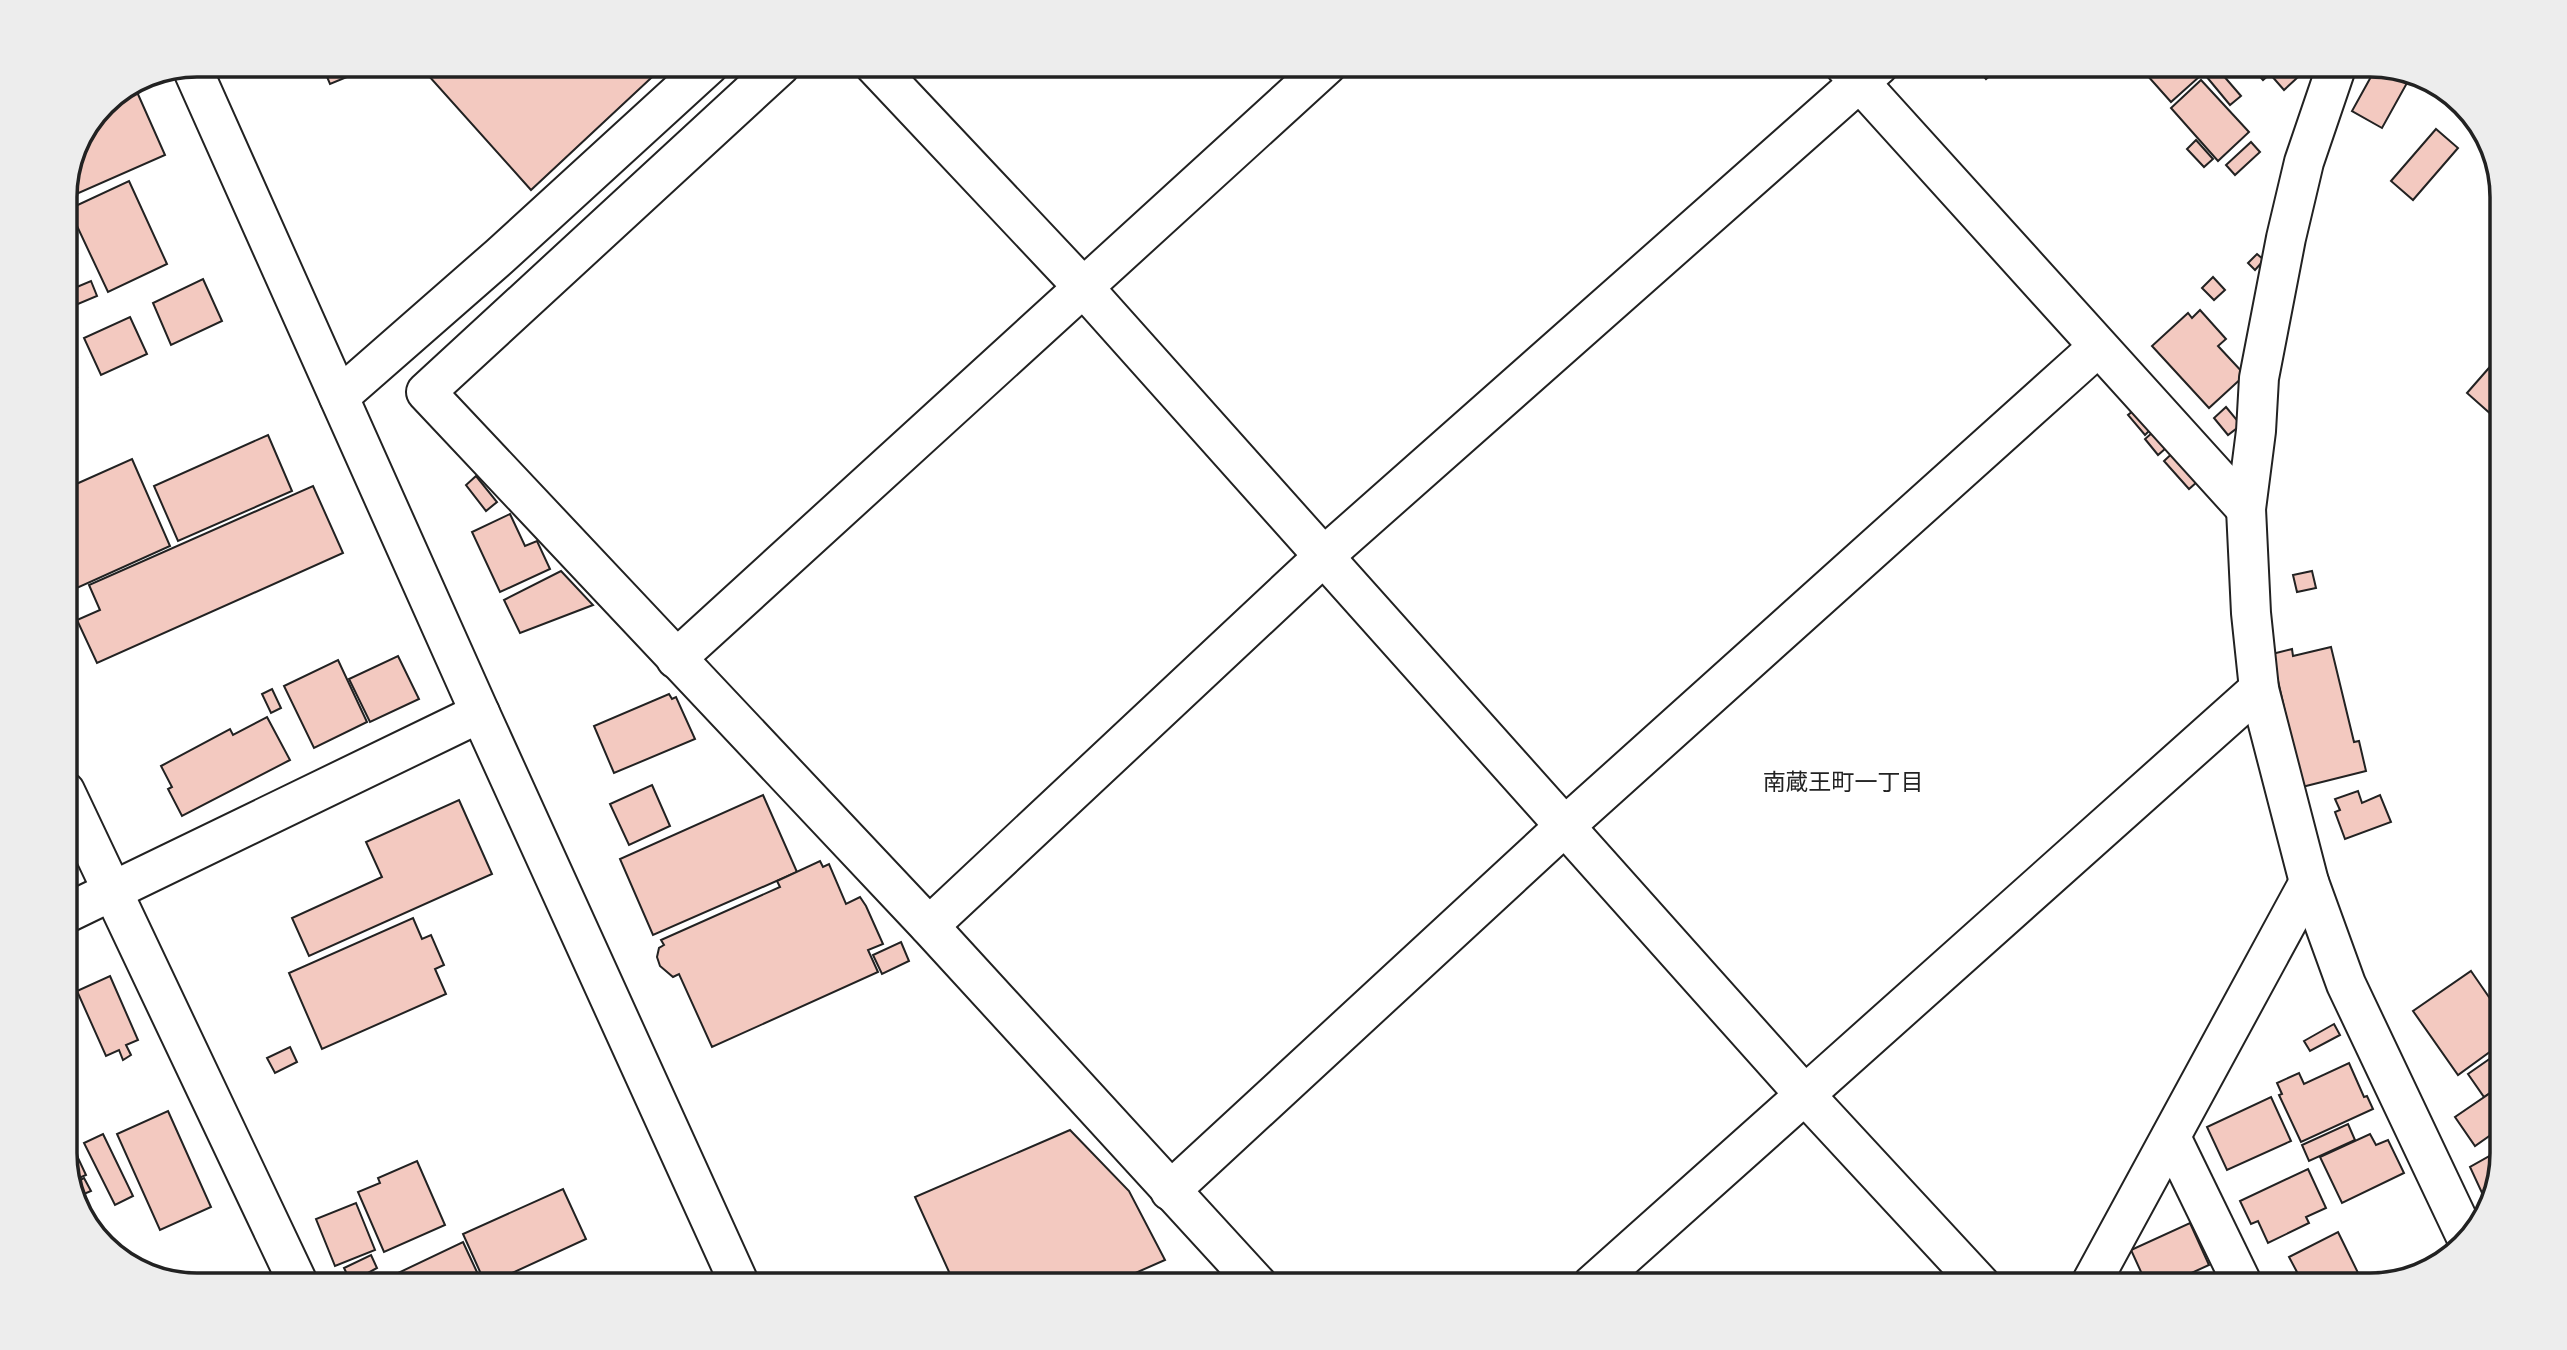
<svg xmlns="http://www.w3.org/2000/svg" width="2567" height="1350" font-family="Overpass,'Noto Sans JP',sans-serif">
<rect width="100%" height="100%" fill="#fff"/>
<g fill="#f3c9c0" stroke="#222" stroke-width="2">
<polygon points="322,65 376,65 330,84"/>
<polygon points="419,65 665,65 531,190"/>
<polygon points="1974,65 2002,65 1986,79"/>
<polygon points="2138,65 2188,65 2199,77 2171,102"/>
<polygon points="2259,65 2311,65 2284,90 2270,74 2263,80 2254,70"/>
<polygon points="2377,66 2412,74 2382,128 2352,111"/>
<polygon points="2216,67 2241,96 2230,105 2206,76"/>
<polygon points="2201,80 2249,132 2218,161 2171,108"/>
<polygon points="133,83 165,155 65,199 65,188 104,103"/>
<polygon points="2436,129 2458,148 2413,200 2391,181"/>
<polygon points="2196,140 2213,159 2204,167 2187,149"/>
<polygon points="2251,142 2260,152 2235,175 2226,165"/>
<polygon points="129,181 167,264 108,292 69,209"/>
<polygon points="65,226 77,253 67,258 65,253"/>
<polygon points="2257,254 2264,260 2255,270 2248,263"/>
<polygon points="2213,277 2225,290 2214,300 2202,288"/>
<polygon points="203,279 222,321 171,345 153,303"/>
<polygon points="91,281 97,296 66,309 65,292"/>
<polygon points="2200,310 2226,339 2218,346 2245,375 2209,408 2152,346 2188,313 2192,318"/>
<polygon points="130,317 147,354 101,375 84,338"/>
<polygon points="2502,353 2502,405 2493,416 2467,393"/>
<polygon points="65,361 77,387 65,393"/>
<polygon points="2138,407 2154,426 2145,435 2128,415"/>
<polygon points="2226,407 2241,425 2228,435 2214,418"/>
<polygon points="2160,426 2173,442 2158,455 2145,439"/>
<polygon points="268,435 292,491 178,541 154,486"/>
<polygon points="2180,446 2205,475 2189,489 2164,461"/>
<polygon points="132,459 170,546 68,592 65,585 65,489"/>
<polygon points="476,476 497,502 486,511 466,485"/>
<polygon points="313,486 343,553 97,663 77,620 100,610 89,585"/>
<polygon points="510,514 525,546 537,541 550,569 500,592 472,532"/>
<polygon points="561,571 593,605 520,633 504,600"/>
<polygon points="2312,571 2316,588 2297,592 2293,575"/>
<polygon points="2331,647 2354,742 2359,741 2366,771 2302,787 2272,654 2292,649 2293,656"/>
<polygon points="398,656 419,699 370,722 349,679"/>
<polygon points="338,660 367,722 314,748 284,686"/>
<polygon points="272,689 281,708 271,713 262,694"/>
<polygon points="669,694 672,699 676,697 695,739 614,773 594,726"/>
<polygon points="267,717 290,760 182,816 168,789 172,787 161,766 230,729 233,735"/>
<polygon points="652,785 670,826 629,845 610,804"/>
<polygon points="2358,791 2362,803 2380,795 2391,822 2345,839 2335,812 2340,810 2335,799"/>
<polygon points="763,795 797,872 653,935 620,859"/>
<polygon points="459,800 492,874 309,956 292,918 382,877 366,842"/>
<polygon points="820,861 823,867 829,864 846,904 860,897 866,906 883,944 868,950 878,972 712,1047 679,974 673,977 660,966 657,957 659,948 664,945 661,940 780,887 777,881"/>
<polygon points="413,918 422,939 431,935 444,965 435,969 446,994 322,1049 289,973"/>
<polygon points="901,942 909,961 882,974 873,955"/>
<polygon points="2471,971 2502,1016 2502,1043 2458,1075 2413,1011"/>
<polygon points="110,976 138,1040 126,1045 131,1055 123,1060 119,1050 106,1056 77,991"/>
<polygon points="2334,1024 2340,1035 2310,1051 2304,1041"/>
<polygon points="290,1047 297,1062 275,1073 267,1058"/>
<polygon points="2498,1053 2500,1055 2502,1054 2502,1085 2484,1097 2468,1074"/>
<polygon points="2349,1063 2364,1097 2367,1096 2373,1109 2301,1142 2279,1095 2282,1094 2277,1083 2299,1073 2304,1084"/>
<polygon points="2502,1085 2502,1127 2475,1146 2455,1117"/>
<polygon points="2271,1097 2291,1141 2227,1170 2207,1127"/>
<polygon points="168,1111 211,1207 160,1230 117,1134"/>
<polygon points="2348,1124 2355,1140 2309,1161 2302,1145"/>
<polygon points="1070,1130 1129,1191 1165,1260 1108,1285 955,1285 915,1197"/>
<polygon points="103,1134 133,1196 115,1205 84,1143"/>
<polygon points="2370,1134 2376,1145 2388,1140 2404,1173 2342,1203 2320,1157"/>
<polygon points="71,1143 86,1175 72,1181 65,1162 65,1144"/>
<polygon points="2502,1149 2502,1153 2489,1208 2470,1167"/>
<polygon points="417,1161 445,1225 384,1252 358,1192 380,1183 378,1178"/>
<polygon points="2308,1169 2326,1208 2306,1217 2309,1223 2268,1243 2258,1221 2251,1224 2240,1201"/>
<polygon points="84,1178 91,1191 77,1197 72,1184"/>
<polygon points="563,1189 586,1239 486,1285 463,1234"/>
<polygon points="356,1203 375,1250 335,1266 316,1219"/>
<polygon points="2190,1223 2209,1265 2165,1285 2147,1285 2131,1250"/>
<polygon points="2338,1232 2363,1283 2284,1285 2281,1280 2297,1272 2289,1257"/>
<polygon points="463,1242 483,1285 384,1285 398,1279 396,1274"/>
<polygon points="371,1255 377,1268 351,1282 344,1268"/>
</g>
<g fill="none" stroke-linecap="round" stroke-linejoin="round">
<defs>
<g id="minor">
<polyline points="781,65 426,392 929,926 1258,1285"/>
<polyline points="874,65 1083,287 1805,1095 1981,1285"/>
<polyline points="1844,65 2246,509"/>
<polyline points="2337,65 2304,162 2286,238 2259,378 2256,431 2246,509 2251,613 2259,689 2309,882 2346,984 2466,1237"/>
<polyline points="339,397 500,256 709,65"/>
<polyline points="676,659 1327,65"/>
<polyline points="929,926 1323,557 1879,65"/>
<polyline points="2171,1137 2243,1285"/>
<polyline points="1170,1191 1565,826 2098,347"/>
<polyline points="1592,1285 2259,689"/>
<polyline points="2090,1285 2309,882"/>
</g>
<g id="tertiary">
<polyline points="191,66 480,713 740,1285"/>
<polyline points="65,791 299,1285"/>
<polyline points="65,914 480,713"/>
</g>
</defs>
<use href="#minor" stroke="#222" stroke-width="42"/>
<use href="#tertiary" stroke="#222" stroke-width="42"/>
<use href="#minor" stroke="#fff" stroke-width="38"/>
<use href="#tertiary" stroke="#fff" stroke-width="38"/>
</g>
<g text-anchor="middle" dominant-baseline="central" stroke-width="5" stroke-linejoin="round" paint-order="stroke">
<g font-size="23" fill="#222" stroke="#fff">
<text x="1843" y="784">南蔵王町一丁目</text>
</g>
</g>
<path d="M0 0H2567V1350H0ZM197 77H2370A120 120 0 0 1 2490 197V1153A120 120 0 0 1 2370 1273H197A120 120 0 0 1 77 1153V197A120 120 0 0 1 197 77Z" fill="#ededed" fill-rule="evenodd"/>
<path fill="none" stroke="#222" stroke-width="3.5" d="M197 77H2370A120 120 0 0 1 2490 197V1153A120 120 0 0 1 2370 1273H197A120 120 0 0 1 77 1153V197A120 120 0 0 1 197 77Z"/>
</svg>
